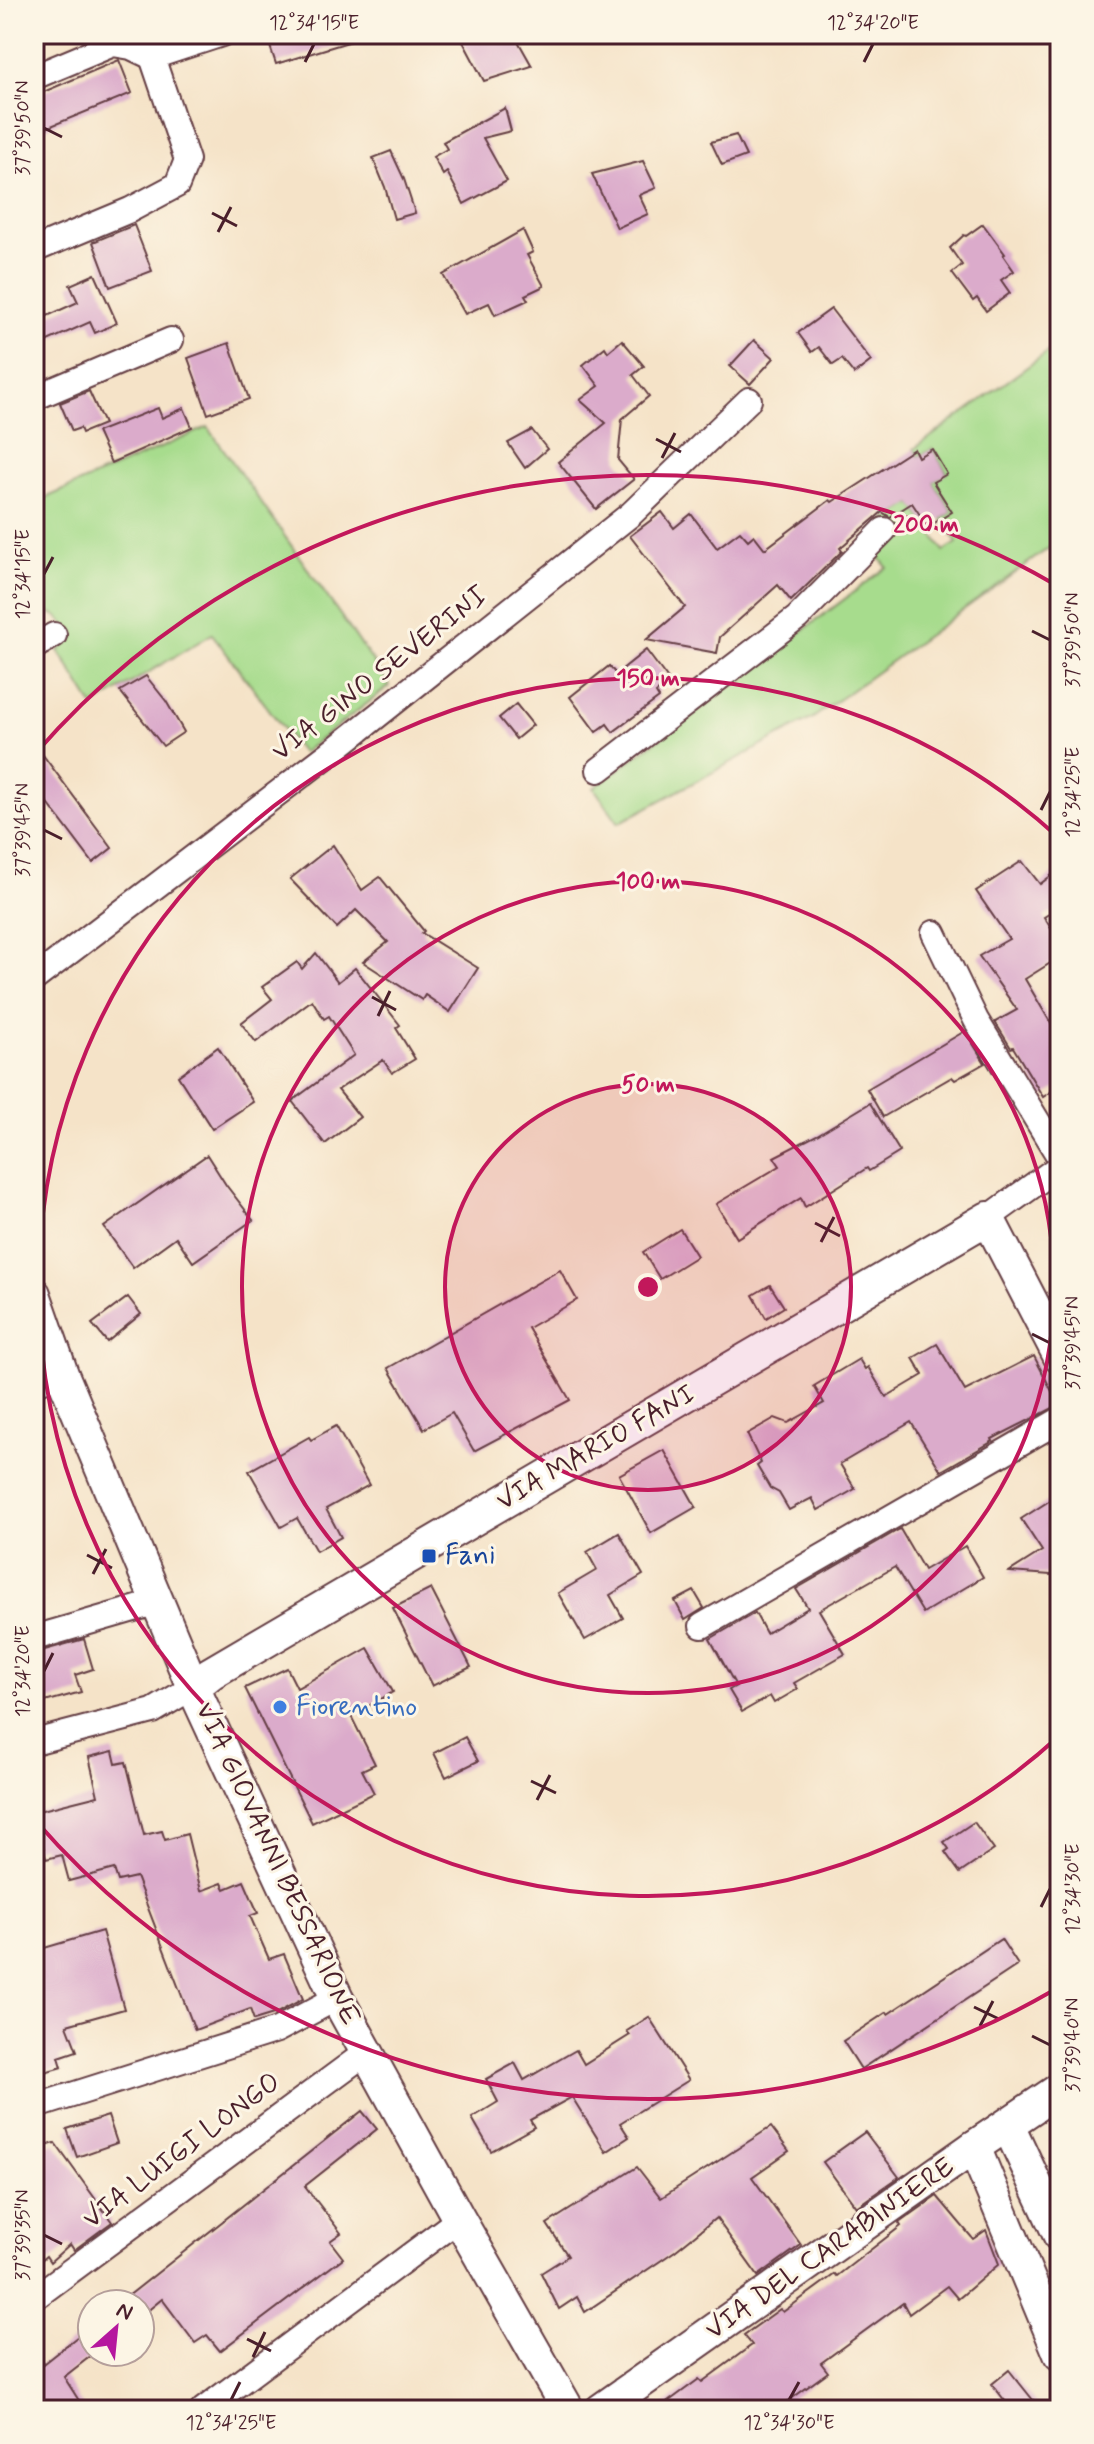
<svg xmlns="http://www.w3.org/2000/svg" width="1094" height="2444" font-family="Mynerve,sans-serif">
<rect width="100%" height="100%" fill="#fcf5e5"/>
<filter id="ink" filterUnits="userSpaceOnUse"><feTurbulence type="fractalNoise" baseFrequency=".0125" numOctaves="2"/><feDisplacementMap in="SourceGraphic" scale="16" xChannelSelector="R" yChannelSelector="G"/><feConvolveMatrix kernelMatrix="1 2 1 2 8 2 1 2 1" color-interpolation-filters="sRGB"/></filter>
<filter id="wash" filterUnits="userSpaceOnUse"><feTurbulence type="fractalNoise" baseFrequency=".006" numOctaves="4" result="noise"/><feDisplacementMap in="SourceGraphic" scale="32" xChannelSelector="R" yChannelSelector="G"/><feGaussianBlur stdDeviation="1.8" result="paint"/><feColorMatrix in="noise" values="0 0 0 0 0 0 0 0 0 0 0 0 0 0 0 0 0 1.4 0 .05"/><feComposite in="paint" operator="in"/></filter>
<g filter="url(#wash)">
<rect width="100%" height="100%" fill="#f5e3c8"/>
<g fill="#a7dc8d" stroke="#787e5c" stroke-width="2">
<polygon points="1060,343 1060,540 813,718 619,823 594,788 887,567 869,545 887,519 912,503 944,551 957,543 942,519 952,512 933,482 947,473 932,449 918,457 914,449"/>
<path d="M 208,427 L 390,686 L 302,753 L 212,634 L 93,706 L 59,651 L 68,642 C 67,622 57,610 37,612 L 34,608 L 34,503 Z"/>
</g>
<g id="blocks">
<g fill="#dbabcb">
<polygon points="266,34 357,34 358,39 276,64"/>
<polygon points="459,34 514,34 532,66 484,81"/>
<polygon points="119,60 132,93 34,133 34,96"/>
<polygon points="505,108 511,131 483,138 507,181 464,204 447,172 443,175 433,157 447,149 443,142"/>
<polygon points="736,135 746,156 722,165 711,142"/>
<polygon points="391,151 404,179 415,213 394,219 385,187 373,158"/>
<polygon points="643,161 656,188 639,195 648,214 617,228 592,174"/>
<polygon points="983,224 1005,254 1003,255 1014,271 1001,280 1010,293 986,311 977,298 973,301 952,273 962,265 950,248 964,235 966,236"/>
<polygon points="134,225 152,271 110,287 93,242"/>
<polygon points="523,230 533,252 527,255 544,286 525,295 528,300 495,315 489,303 465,314 443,275"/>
<polygon points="95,274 117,323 95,333 90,322 41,344 34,328 34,322 78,302 70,285"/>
<polygon points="831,309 871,361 854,374 842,359 833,365 819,347 812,352 798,333"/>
<polygon points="622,340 644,366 633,375 649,396 622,419 618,460 634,479 596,509 558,462 606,423 580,400 599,386 583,365 605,347 608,352"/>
<polygon points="754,340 774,358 750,384 730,366"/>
<polygon points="229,343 249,399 208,414 188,358"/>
<polygon points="89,391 104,424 82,433 80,428 72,431 60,403"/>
<polygon points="158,408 162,418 184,408 192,427 111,463 97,432"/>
<polygon points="532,430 547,449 525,468 508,443"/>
<polygon points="914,449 918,457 932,449 947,474 933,482 952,512 928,527 912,503 890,517 882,512 840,548 842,551 791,601 778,585 720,637 717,653 646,640 685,607 630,536 662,512 674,528 691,514 717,548 740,531 748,540 754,535 765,549 830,500 832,502"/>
<polygon points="646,650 670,682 656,693 659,698 613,732 607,724 596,732 570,697 609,666 616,674"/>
<polygon points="146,676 166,701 184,732 163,746 120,691"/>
<polygon points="516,704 533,725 516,739 499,718"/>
<polygon points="34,743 112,848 93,863 34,785"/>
<polygon points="333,845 362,890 380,877 424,931 422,933 478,968 450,1012 425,995 422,1000 363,962 388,942 356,910 337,928 290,879"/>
<polygon points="1022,861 1040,884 1060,869 1060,907 1044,917 1060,943 1060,957 1025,979 1060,1039 1060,1086 1043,1097 1013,1047 1011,1048 995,1022 1017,1010 979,956 1009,939 976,891"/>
<polygon points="316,953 338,982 355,968 400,1025 396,1028 415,1059 392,1073 383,1060 338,1090 360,1117 325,1144 292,1101 354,1055 329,1016 324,1019 312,1000 256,1042 241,1023 272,999 262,987 297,962 302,969"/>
<polygon points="965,1031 985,1063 955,1080 952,1077 883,1117 867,1089"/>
<polygon points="218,1047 253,1102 212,1129 178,1076"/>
<polygon points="870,1103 900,1152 869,1171 867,1168 805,1207 801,1198 737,1238 716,1204 780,1166 774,1157 817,1135"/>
<polygon points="207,1155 226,1185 253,1220 193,1262 176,1237 133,1268 104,1227"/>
<polygon points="680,1229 697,1256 660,1279 643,1252"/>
<polygon points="560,1270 577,1300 528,1328 570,1400 474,1451 452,1413 424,1429 388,1368"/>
<polygon points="770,1285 784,1307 766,1318 753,1295"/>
<polygon points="128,1297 141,1314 107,1342 92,1324"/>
<polygon points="937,1344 965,1391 1034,1356 1059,1405 992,1439 993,1441 941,1471 911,1422 840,1464 855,1489 818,1510 812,1498 789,1510 779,1493 770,1488 757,1466 761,1463 747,1434 775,1418 788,1423 824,1403 814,1386 859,1359 865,1369 868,1367 886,1397 923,1375 913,1358"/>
<polygon points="336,1426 369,1485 326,1509 341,1537 316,1551 297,1518 281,1527 249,1471 309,1437 311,1440"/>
<polygon points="664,1450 696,1507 651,1533 619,1475"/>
<polygon points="1060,1494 1060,1578 1056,1572 1051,1575 1009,1572 1042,1551 1021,1519"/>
<polygon points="900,1529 924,1570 965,1546 983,1577 923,1613 895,1567 819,1610 845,1654 794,1683 798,1689 774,1703 770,1696 742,1712 729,1690 736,1686 710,1639 755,1613 766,1633 808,1608 796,1589"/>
<polygon points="619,1533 643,1575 610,1595 623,1618 585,1640 558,1593 597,1570 587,1552"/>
<polygon points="431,1589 471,1667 432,1686 393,1608"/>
<polygon points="694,1591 704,1608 685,1620 675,1601"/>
<polygon points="84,1639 93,1669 75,1675 81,1692 34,1705 34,1653"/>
<polygon points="368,1648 393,1692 351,1716 375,1764 362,1770 374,1793 312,1823 245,1688 287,1668 297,1688"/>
<polygon points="465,1737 478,1761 446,1777 434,1753"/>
<polygon points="113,1751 116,1764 126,1762 144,1835 162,1831 165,1840 187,1834 201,1891 222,1883 225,1889 244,1881 258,1913 250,1916 269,1959 284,1954 303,1999 277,2013 254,2020 250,2009 195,2030 136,1877 118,1881 114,1869 69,1881 62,1855 46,1859 43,1846 34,1849 34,1812 98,1796 89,1757"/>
<polygon points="974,1822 994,1850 960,1873 945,1852 949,1849 944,1842"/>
<polygon points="102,1931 124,2009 67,2025 77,2051 59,2057 62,2067 34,2075 34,1951"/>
<polygon points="1001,1939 1018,1965 861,2069 843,2041 887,2012 888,2014"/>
<polygon points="649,2017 689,2080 620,2123 629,2137 606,2152 572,2097 530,2120 534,2127 491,2151 472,2118 498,2102 486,2079 515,2063 524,2080 576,2050 584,2064 630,2035 627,2031"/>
<polygon points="362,2111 377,2129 305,2186 341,2233 330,2241 343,2258 220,2351 207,2335 195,2343 162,2299 140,2317 140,2304 118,2304"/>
<polygon points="108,2116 117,2143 77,2157 67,2129"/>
<polygon points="771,2127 789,2151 752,2177 801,2245 758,2276 716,2218 675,2251 585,2312 577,2297 559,2309 541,2273 568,2256 547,2224 637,2167 661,2198"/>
<polygon points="865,2132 899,2177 856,2207 823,2162"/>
<polygon points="55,2143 112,2222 74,2250 70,2244 50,2262 46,2256 34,2266 34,2150"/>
<polygon points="937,2196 973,2239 986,2230 999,2264 958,2299 947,2286 909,2314 903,2303 821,2363 828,2372 776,2410 657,2410 699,2379 702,2382 752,2345 744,2335 780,2309 783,2312 835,2274 837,2276 901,2226 899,2223"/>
<polygon points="92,2325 92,2355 64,2377 85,2410 34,2410 34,2371"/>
<polygon points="1009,2370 1041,2410 1012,2410 992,2384"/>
</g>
</g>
</g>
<g filter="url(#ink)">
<use href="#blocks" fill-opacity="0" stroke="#643c43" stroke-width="2"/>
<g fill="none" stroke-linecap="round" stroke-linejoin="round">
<defs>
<g id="minor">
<polyline points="34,77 113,44 131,47 152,57"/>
<polyline points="34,250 130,210 177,185 187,160 152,57 222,34"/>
<polyline points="34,398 171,340"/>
<polyline points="34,647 54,635"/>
<polyline points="599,770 797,618 884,530"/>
<polyline points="934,933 976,1020 1060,1158"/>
<polyline points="34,979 329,754 631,514 749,400"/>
<polyline points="988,1218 1060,1166"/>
<polyline points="34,1383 62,1374"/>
<polyline points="702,1626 1060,1420"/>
<polyline points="34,1638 158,1602"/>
<polyline points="34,1742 153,1711 193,1687"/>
<polyline points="34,2107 277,2030 337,1998"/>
<polyline points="34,2298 367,2052"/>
<polyline points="203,2410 459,2219"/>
</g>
<g id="tertiary">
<polyline points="34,1294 62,1374 193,1687 337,1998 459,2219 568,2410"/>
<polyline points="193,1687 211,1673 988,1218 1060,1357"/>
<polyline points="1008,2125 1060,2236"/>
<polyline points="974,2147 1060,2354"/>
<polyline points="601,2410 974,2147 1060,2089"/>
</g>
</defs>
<use href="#minor" stroke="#643c43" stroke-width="28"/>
<use href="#tertiary" stroke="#643c43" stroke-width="36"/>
<use href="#minor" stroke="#fff" stroke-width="24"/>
<use href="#tertiary" stroke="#fff" stroke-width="32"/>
</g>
</g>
<path fill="none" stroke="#4a1f2b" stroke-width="3" d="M 305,62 L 314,44M 864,62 L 873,44M 44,128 L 62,137M 212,213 L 237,226M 218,232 L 231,207M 656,439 L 681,452M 662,458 L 675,433M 44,574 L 53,557M 1032,631 L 1050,640M 1041,810 L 1050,792M 44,830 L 62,839M 372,997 L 396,1010M 378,1016 L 390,991M 815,1223 L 840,1236M 821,1242 L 834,1217M 1032,1334 L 1050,1343M 87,1555 L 112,1568M 93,1574 L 106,1549M 44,1671 L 53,1653M 531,1781 L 556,1793M 537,1800 L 550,1775M 1041,1907 L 1050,1889M 974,2007 L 999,2019M 980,2026 L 993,2001M 1032,2036 L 1050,2045M 44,2235 L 62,2244M 247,2339 L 271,2351M 253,2357 L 265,2332M 231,2400 L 240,2382M 789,2400 L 799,2382"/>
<circle cx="648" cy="1287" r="203" fill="#c2185b" fill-opacity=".12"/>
<g fill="none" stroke="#c2185b" stroke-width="4">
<circle cx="648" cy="1287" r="203"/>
<circle cx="648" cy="1287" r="406"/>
<path d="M1059 1736A609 609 0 1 1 1059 838"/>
<path d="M1054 1990A812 812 0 0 1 35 1820M35 754A812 812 0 0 1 1054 584"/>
</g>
<rect fill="#1a4fb4" stroke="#fcf5e5" stroke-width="3" x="421" y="1548" width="16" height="16" rx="4"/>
<circle fill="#3f7fe0" stroke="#fcf5e5" stroke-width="3" cx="280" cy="1707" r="8"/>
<g text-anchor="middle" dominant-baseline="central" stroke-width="6" stroke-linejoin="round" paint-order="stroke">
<g font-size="28" fill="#4a1f2b" stroke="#fcf5e5">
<text transform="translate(380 674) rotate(-38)">VIA GINO SEVERINI</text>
<text transform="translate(596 1448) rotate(-30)">VIA MARIO FANI</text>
<text transform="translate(277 1864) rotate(65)">VIA GIOVANNI BESSARIONE</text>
<text transform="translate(182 2151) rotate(-37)">VIA LUIGI LONGO</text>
<text transform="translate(830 2249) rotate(-35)">VIA DEL CARABINIERE</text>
</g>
<g font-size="28" fill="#164399" stroke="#fcf5e5" text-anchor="start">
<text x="445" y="1556">Fani</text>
</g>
<g font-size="28" fill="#366cbe" stroke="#fcf5e5" text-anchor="start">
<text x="296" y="1707">Fiorentino</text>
</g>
</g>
<circle cx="648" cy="1287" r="12" fill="#c2185b" stroke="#fcf5e5" stroke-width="4"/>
<g font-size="24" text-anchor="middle" font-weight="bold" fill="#c2185b" stroke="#fcf5e5" stroke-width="6" stroke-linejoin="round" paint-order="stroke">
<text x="926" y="532">200 m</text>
<text x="648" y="686">150 m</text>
<text x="648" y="889">100 m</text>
<text x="648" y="1092">50 m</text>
</g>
<rect width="1094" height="2444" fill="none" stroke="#fcf5e5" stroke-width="88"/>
<g transform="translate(116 2328) rotate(27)"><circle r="38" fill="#fcf5e5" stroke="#b59f9b" stroke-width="2"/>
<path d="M0-6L14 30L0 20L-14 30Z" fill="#b5179e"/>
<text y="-12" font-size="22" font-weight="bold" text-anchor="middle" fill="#4a1f2b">N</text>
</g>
<rect x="44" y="44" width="1006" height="2356" fill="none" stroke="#4a1f2b" stroke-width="3"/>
<g font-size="20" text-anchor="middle" fill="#4a1f2b">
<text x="314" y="29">12°34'15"E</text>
<text x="873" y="29">12°34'20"E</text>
<text transform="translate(22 128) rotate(-90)" y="7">37°39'50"N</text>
<text transform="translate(22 574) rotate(-90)" y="7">12°34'15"E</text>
<text transform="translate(1072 640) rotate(-90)" y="7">37°39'50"N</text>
<text transform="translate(1072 792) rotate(-90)" y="7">12°34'25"E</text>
<text transform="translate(22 830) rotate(-90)" y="7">37°39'45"N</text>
<text transform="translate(1072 1343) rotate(-90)" y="7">37°39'45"N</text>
<text transform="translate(22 1671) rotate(-90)" y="7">12°34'20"E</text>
<text transform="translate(1072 1889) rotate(-90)" y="7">12°34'30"E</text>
<text transform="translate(1072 2045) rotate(-90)" y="7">37°39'40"N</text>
<text transform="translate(22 2235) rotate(-90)" y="7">37°39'35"N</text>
<text x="231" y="2429">12°34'25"E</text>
<text x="789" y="2429">12°34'30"E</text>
</g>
</svg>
